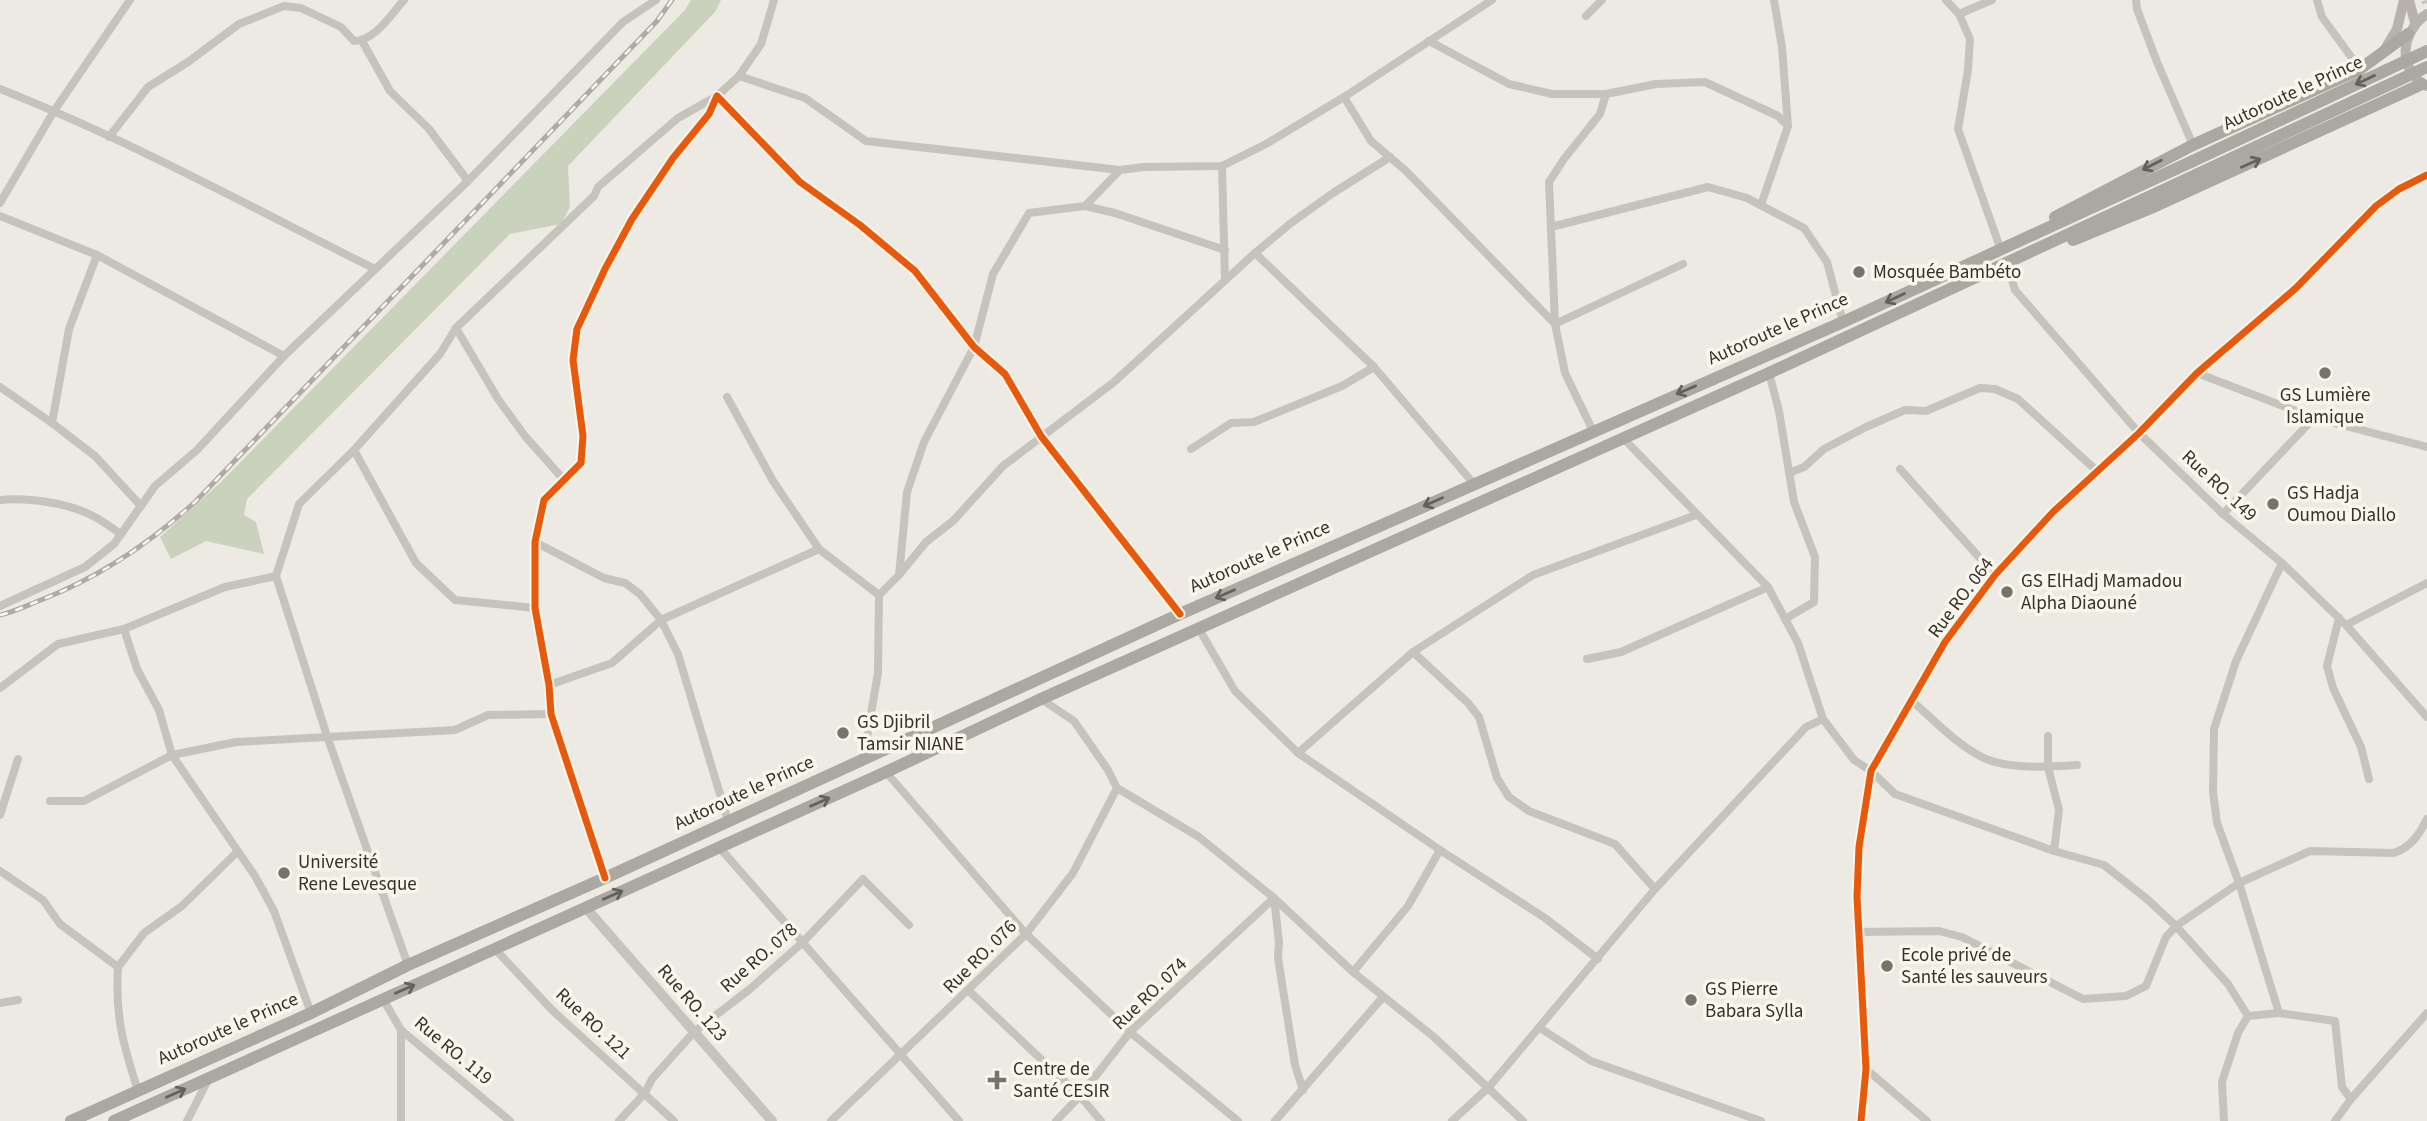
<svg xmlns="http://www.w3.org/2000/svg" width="2427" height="1121" font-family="'Source Sans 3',sans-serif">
<rect width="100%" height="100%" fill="#edeae3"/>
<polygon fill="#cad2be" points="691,0 721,0 715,12 568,166 570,207 561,224 510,234 247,499 244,515 256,522 264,554 206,541 171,559 160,537 220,483 685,10"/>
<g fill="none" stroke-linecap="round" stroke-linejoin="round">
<polyline stroke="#c9c5be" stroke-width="10" stroke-dasharray="10 5" stroke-linecap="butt" points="2426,0 2427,3"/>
<g stroke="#c6c3bc" stroke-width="8">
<polyline points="1946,0 1959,14 1970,39 1968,70 1958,129 2001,250"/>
<polyline points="2136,0 2137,9 2157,62 2193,145"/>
<polyline points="2317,0 2322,17 2360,69"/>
<polyline points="1959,14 1992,0"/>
<polyline points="1586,16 1602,0"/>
<polyline points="362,41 390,91 429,129 468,181"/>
<polyline points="1429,41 1509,84 1552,94 1606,94 1600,114 1564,159 1549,182 1555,324 1565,373 1593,431"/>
<polyline points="739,76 805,98 866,141 1120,170"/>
<path d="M 0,89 C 129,140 251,207 375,269"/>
<polyline points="1606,94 1656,84 1705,82 1778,116 1788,126"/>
<polyline points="1344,97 1371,141 1406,171 1555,324 1683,264"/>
<path d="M 109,137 L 148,87 L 188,62 L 239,24 L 284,6 L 301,8 L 341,27 L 354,41 C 375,41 391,14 404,0"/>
<polyline points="1222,166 1225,280"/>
<polyline points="0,203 54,111 130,0"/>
<polyline points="1761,205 1788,126 1782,47 1774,0"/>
<polyline points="1085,206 1120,170 1144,167 1222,166 1266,144 1344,97 1492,0"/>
<polyline points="0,216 97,255 284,356"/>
<polyline points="1551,227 1708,187 1747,198 1804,228 1827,262 1843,322"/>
<polyline points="1255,253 1374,367 1474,484"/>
<polyline points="2007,264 2015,290 2139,433 2223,514 2282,563 2346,625 2427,717"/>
<polyline points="456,328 498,399 525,436 564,480"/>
<polyline points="1769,373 1779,411 1794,502 1815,557 1814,602 1785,619"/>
<polyline points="2197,373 2314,418 2427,447"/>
<polyline points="0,387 52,423 95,456 141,506"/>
<polyline points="727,397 773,481 819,549 879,595"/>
<polyline points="52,423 69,329 97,255"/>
<polyline points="1623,438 1768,587 1798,643 1823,719 1854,760 1871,771 1895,794 2054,851 2104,865 2147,899 2176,926 2228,984 2248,1016"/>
<polyline points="1191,449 1231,423 1254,422 1342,386 1374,367"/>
<polyline points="354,450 416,563 455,600 535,608"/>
<polyline points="1900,469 1995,575"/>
<polyline points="1789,473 1804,467 1824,449 1866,427 1905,410 1926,411 1980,388 1995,389 2018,399 2097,471"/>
<path d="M 0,500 C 26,497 69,503 93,516 C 103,521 112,528 121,534"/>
<polyline points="2223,514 2314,418"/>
<polyline points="535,542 604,578 625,583 640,594 661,620 612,663 549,685"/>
<polyline points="899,575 926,542 953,521 1003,466 1114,382 1255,253 1291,223 1333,193 1390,157"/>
<polyline points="0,606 85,567 114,544 155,486 197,450 284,356 468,181 623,22 656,0"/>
<polyline points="2339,618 2327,666 2333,688 2361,747 2369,779"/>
<polyline points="2346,625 2427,583"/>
<polyline points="124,629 137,669 159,710 172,755 255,876 274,911 311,1013"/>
<polyline points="1199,629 1235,691 1298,753 1440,850 1545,918 1598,959"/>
<polyline points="1413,652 1468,703 1479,717 1497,778 1509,797 1529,811 1615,844 1655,889"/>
<polyline points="1587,659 1621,652 1768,587"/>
<polyline points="0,688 58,644 124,629 225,587 276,576"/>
<polyline points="1041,699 1074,721 1108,770 1117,788 1199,837 1274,898 1353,972 1434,1037 1523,1121"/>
<path d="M 1912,701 C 1933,719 1955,743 1980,756 C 2004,770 2050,767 2077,765"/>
<polyline points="2048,736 2048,767 2059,810 2054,851"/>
<polyline points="1298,753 1413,652 1533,575 1696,515"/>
<polyline points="863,760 878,673 879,595 899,575 907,492 924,442 974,347 993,274 1029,213 1085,206 1115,213 1225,250"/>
<polyline points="886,772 1026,934 1130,1032 1238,1121"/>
<polyline points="50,801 84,801 172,755 236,742 455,730 488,715 551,714"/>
<polyline points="0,815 18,759"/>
<polyline points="728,821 678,654 661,620 819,549"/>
<polyline points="719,847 959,1121"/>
<polyline points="0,871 43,900 60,924 118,967 144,933 182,906 237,852"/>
<polyline points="605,878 551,714 549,685 535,608 535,542 544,500 581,463 583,436 573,360 577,329 605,269 632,219 673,158 709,114 717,96 800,182 860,225 915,271 974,347 1005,374 1041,436 1180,614"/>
<polyline points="1274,898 1279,942 1278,958 1295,1065 1303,1090"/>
<path d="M 1859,932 L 1939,931 L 1962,937 L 2083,999 L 2126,996 L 2146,986 L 2166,937 L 2176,926 L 2239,883 L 2310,851 L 2394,853 C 2411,847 2419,835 2427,819"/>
<polyline points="494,948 552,1010 674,1121"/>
<polyline points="408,965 327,736 276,576 299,504 354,450 440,354 456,328 594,196 598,187 678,118 717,96 739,76 761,44 774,0"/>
<path d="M 118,967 C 115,1017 123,1044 138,1091"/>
<polyline points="1353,972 1408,906 1440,850"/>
<polyline points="968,990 1080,1096 1101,1121"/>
<polyline points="383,999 401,1030 510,1121"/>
<polyline points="0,1003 18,1000"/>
<polyline points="2279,1013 2239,883 2217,823 2213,792 2214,729 2236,661 2282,563"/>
<polyline points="1540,1028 1591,1061 1761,1121"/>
<polyline points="1866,1069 1927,1121"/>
<polyline points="2351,1099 2427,1013"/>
<polyline points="187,1121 208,1080"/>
<polyline points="401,1121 401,1030"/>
<polyline points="619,1121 645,1093 652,1079 694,1032 750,989 802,943 863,879 909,925"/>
<polyline points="831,1121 1026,934 1073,873 1117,788"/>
<polyline points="1056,1121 1080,1096 1130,1032 1274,898"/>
<polyline points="1275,1121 1383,997"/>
<polyline points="1452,1121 1489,1087 1655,889 1806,727 1823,719"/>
<polyline points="2224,1121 2222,1082 2238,1033 2248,1016 2279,1013 2335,1021 2342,1087 2351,1099 2335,1121"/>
</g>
<g stroke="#c6c3bc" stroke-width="10">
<polyline points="586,908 772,1121"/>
<polyline points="1861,1121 1866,1069 1857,897 1859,847 1871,771 1945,642 1995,575 2053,512 2139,433 2197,373 2296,288 2376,206 2399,189 2427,175"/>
</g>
<g stroke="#b7b3ac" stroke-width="10">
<polyline points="2409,0 2415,23"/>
<path d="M 2427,14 C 2401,31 2396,70 2427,86"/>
<polyline points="2385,49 2397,29 2404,0"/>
</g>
<g stroke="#aba7a1" stroke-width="12">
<polyline points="2055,217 2193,145 2360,69 2408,34"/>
<polyline points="2073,240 2151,208 2422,84"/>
<polyline points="71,1121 311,1013 408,965 605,878 1180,614 1843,322 2193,161"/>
<polyline points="114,1121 886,772 1041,699 1769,373 2198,174"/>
</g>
<defs>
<path id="rail" d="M 0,615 C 14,612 28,605 41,600 C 100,577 149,544 196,501 L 657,21 L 672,0"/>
</defs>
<use href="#rail" stroke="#aeaba6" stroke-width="5"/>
<use href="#rail" stroke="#f9f6eb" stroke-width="2.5" stroke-dasharray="8" stroke-linecap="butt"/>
<g stroke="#aba7a1" stroke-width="12">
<polyline points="2193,161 2427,51"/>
<polyline points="2198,174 2427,67"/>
</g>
<defs>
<g id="cycleway">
<polyline points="605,878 551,714 549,685 535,608 535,542 544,500 581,463 583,436 573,360 577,329 605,269 632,219 673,158 709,114 717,96 800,182 860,225 915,271 974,347 1005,374 1041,436 1180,614"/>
<polyline points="1861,1121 1866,1069 1857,897 1859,847 1871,771 1945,642 1995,575 2053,512 2139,433 2197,373 2296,288 2376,206 2399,189 2427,175"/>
</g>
</defs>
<use href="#cycleway" stroke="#f9f6eb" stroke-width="11"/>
<use href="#cycleway" stroke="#e8590c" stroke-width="7"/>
</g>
<defs><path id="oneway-shaft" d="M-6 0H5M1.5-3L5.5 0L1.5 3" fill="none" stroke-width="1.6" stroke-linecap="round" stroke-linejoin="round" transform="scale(1.75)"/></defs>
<g stroke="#65605a">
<use href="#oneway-shaft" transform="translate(2365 80) rotate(155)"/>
<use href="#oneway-shaft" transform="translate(2251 163) rotate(-24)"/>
<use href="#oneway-shaft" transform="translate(2152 165) rotate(153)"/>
<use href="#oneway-shaft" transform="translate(1895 298) rotate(155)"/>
<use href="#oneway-shaft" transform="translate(1686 390) rotate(157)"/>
<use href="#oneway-shaft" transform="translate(1433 502) rotate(156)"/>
<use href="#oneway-shaft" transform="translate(1225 594) rotate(156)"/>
<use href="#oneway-shaft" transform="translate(820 802) rotate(-24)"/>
<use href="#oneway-shaft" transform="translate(613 895) rotate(-24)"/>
<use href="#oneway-shaft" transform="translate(405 989) rotate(-24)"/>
<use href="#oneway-shaft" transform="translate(176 1093) rotate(-24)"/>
</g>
<g fill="#77726b" stroke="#f9f6eb" stroke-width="2.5">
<circle cx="1859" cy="272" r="7"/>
<circle cx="2325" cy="373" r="7"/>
<circle cx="2273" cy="504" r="7"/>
<circle cx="2007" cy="592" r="7"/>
<circle cx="843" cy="733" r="7"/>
<circle cx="284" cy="873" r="7"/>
<circle cx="1887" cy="966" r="7"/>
<circle cx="1691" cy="1000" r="7"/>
<path d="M993.5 1069.5h7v7h7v7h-7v7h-7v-7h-7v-7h7z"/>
</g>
<g text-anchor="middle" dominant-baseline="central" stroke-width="7" stroke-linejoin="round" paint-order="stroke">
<g font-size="19" fill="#37312a" stroke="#f9f6eb">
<text transform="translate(2293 93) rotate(-25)">Autoroute le Prince</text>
<text transform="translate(1778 329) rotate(-24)">Autoroute le Prince</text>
<text transform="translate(2219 486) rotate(43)">Rue RO. 149</text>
<text transform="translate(1260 557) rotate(-24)">Autoroute le Prince</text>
<text transform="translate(1961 598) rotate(-53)">Rue RO. 064</text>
<text transform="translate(744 793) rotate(-25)">Autoroute le Prince</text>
<text transform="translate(980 957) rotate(-45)">Rue RO. 076</text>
<text transform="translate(759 958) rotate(-41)">Rue RO. 078</text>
<text transform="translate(1150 994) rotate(-44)">Rue RO. 074</text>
<text transform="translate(692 1003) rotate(49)">Rue RO. 123</text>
<text transform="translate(593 1024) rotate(43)">Rue RO. 121</text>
<text transform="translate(228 1029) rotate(-24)">Autoroute le Prince</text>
<text transform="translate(453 1051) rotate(40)">Rue RO. 119</text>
</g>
<g font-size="19" fill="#37312a" stroke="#f9f6eb" text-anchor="start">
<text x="1873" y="272">Mosquée Bambéto</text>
<text x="2325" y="395" text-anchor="middle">GS Lumière<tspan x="2325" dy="22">Islamique</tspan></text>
<text x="2287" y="493">GS Hadja<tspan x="2287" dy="22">Oumou Diallo</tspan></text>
<text x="2021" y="581">GS ElHadj Mamadou<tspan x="2021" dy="22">Alpha Diaouné</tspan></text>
<text x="857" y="722">GS Djibril<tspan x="857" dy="22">Tamsir NIANE</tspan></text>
<text x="298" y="862">Université<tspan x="298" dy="22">Rene Levesque</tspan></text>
<text x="1901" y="955">Ecole privé de<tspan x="1901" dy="22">Santé les sauveurs</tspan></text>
<text x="1705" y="989">GS Pierre<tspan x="1705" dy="22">Babara Sylla</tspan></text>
<text x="1013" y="1069">Centre de<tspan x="1013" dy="22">Santé CESIR</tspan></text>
</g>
</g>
</svg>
